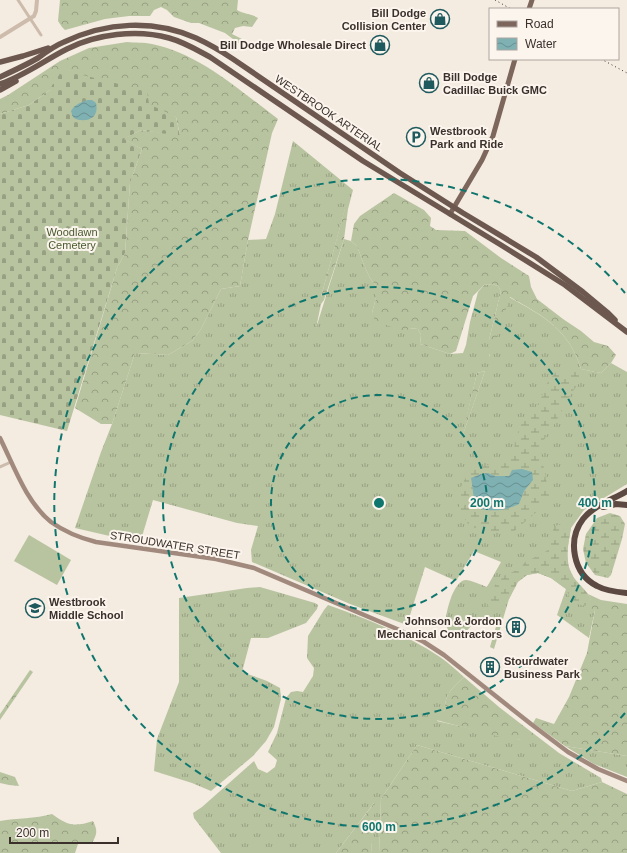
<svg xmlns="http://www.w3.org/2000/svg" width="627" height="853" viewBox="0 0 627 853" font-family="Arial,sans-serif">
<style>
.grass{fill:url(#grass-tufts);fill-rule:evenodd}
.forest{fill:url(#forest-crowns)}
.wetland{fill:url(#wetland-marsh);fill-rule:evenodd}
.cemetery{fill:url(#cemetery-stones)}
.pitch{fill:#b8c4a0}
.water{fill:url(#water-waves)}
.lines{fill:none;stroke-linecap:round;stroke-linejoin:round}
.minor{stroke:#cdbbac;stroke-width:3}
.tertiary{stroke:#cdbbac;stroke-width:4}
.secondary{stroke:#a18a7d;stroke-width:4.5}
.primary{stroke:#7d675c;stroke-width:5}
.trunk{stroke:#6c584f;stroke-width:5.5}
.motorway{stroke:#5c4a42;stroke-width:6}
.rail{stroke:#3b302b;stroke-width:1;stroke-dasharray:1 3;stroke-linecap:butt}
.ring{fill:none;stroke:#0f766e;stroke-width:2;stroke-dasharray:7 5}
.labels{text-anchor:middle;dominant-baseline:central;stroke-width:4;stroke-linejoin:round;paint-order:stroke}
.poi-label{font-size:11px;font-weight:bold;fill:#3b302b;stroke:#fbf5ee;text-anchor:start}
.street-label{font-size:11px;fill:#3b302b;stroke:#fbf5ee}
.park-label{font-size:11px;fill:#4a5a2e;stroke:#fbf5ee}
.centre{fill:#0f766e;stroke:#fbf5ee;stroke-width:2}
.ring-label{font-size:12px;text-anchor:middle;font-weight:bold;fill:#0f766e;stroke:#fbf5ee;stroke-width:4;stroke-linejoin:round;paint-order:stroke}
</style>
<defs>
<pattern id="grass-tufts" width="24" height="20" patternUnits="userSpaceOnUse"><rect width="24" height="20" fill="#b8c4a0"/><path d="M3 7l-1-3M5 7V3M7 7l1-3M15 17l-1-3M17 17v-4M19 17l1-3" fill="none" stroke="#97a083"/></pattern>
<pattern id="forest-crowns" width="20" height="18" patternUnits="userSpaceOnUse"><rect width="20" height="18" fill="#b8c4a0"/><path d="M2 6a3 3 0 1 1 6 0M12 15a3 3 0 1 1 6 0" fill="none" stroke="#97a083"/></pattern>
<pattern id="wetland-marsh" width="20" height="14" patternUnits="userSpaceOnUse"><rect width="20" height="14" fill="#b8c4a0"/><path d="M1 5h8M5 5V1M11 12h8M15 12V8" fill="none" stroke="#97a083"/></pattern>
<pattern id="cemetery-stones" width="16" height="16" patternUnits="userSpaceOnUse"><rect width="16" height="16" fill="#b8c4a0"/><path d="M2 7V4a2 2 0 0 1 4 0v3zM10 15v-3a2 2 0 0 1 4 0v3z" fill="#97a083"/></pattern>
<pattern id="water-waves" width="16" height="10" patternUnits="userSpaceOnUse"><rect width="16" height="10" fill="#7fb0b2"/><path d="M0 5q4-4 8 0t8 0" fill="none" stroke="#699091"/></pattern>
</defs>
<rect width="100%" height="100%" fill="#f4ebe1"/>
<!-- grass -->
<g class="grass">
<path d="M293,141l60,49 -5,19h-3l-24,88v7l-5,24 28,-89 7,2 6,5 7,19 6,13 6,8v12l-4,15 37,15 9,1 3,6 -1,9 30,10 13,-1 3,-8 4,-23 8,-30 6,-7 8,-1 6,2 3,5 -12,49v17l20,-60c34,19 60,32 72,72l20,4 10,-10 16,9v112l-43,26 -13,18 -4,23 1,15 6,12 14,16 7,16 -6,28 -32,-23 9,-26 -15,-11 -13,-5 -11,2 -10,7 -8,17 -15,50 -4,-2 7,-24c-4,-11 -20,-3 -26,3 -4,4 -7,9 -10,13 -3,1 -5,1 -8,-2 -5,-4 -7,-11 -7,-17 0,-9 8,-40 20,-40 4,0 16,5 21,7l14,-25 -27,-11 -18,30 -31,-14 -18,58 -57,-21 -98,-42 -1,-12 7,-24 -21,-3 -84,-23 -13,43 -65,-15 26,-76 11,-28 23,-71 33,2 24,-14 9,-12 20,-40 19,-3 8,-46 18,-1 9,-25zM485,371l-23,66 15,-64z"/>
<path d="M260,587l55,16 3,2 -1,4 -11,14 -38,15h-17l-9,34 25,9 13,7 1,11 -7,28 -8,14 -13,15 -42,35 -19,-8 -38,-12 3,-32 22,-57v-84l68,-10z"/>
<path d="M328,605c39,14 78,29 112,52 9,6 16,13 24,20 -11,10 -20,18 -19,33l-8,11 84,19h21l17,13 42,25 1,4 -30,9 -155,-46 -36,54 -2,54h-8l3,-50 -38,50h-115l-27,-35 -1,-5 9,-6 52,-46 4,8 9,4 8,-6 2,-7 -9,-8 9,-19 9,-35 5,-6 6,-1 6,1 10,-16 1,-8 -7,-10 1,-22 16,-26z"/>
<path d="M565,746l62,10v21l-33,-13z"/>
</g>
<!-- forest -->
<g class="forest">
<path d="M60,0h178l-1,10c7,4 15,4 21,8l-6,9 -9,-1 -8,2 -3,6 12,6 4,7 -7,-2 -16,-12 -26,-10h-8l-17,-6 -7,-7 -6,-3 -7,3 -4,6h-21l-24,3 -40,11 -3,-3 -4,-6z"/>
<path d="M127,42c8,1 17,0 25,2 48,10 87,46 126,75l-6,14 -24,107 -8,46 -19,3 -20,40 -9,12 -24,14 -33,-2 -23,71h-11l-26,-16 42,-140 8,-15 5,-70 12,-34 -19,-10 18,-9 39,5 -4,-18 -126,-27 -21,15 -29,9v-15l8,-4 52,-34 29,-13z"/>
<path d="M394,193l30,17 7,8 -1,8 6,4 29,1 36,27 28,18 2,11 6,12 26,20 18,12 13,11 14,4 8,9 -5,8 -10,10 -20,-4c-12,-40 -38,-53 -71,-72l-20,60 -2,-7 1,-10 12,-49 -3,-5 -6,-2 -8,1 -11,11 -17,55 -6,3 -30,-10 1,-9 -3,-6 -9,-1 -3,4 -31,-11 -3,-8 4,-15v-12l-6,-8 -6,-13 -7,-19 -6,-5 3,-17 6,-8z"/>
<path d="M345,208l3,1 -4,30 -20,61 -3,4v-7z"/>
<path d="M485,371l-25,72 17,-70z"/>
<path d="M588,594l13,6 26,4v152l-62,-10 -32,-23 3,-5 18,6 15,-27 18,-44 8,-43 -9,-4 5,-5z"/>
<path d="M30,670l3,2 -33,48v-6z"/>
<path d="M464,677l35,30 43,33h-21l-17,-2 -68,-18 9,-10c-1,-15 8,-23 19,-33z"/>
<path d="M417,745l155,46 30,-9 25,12v59h-248l2,-54z"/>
<path d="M0,772l15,5 4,9 -10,-1 -9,-2z"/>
<path d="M375,802l-4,51h-35z"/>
<path d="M52,814c16,12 23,13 41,7 5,10 4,13 -1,22l-4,-1 -10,2 -3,9h-75v-32c17,-3 35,-2 52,-7z"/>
</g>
<!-- wetland -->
<g class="wetland">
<path d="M581,369l-2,14 -9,12 -11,21 -19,30 9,50 -10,14 -26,22 -23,-1 -20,-4 -11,-17 1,-21 8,-16 12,-7 26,-3 8,-10 1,-12 6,-18 12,-9 8,-16 7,-17 9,-10zM488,473l7,3h14l24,3 -9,12 -5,13 -45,-3v-11l-3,-12z"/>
<path d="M610,513l10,3 5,8 -3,15 -11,36 -3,3 -13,-3 -9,-12 -3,-14 3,-15 11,-16z"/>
<path d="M563,524l8,4c-3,17 -7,35 3,50 6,10 13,11 17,23l-5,5 -14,-3 -6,-14 -15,-11 -13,-5 -11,2 -9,7 -9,17 -22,8 8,-22 10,-10 15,-6 5,-7 17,-8 7,-5 5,-23z"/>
</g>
<!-- cemetery -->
<path class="cemetery" d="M62,70l85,21 2,13 27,13 4,19 -39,-6 -17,9 18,10 -12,34 -5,70 -8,15 -50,163 -67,-16v-301l29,-9 21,-15z"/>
<!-- pitch -->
<path class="pitch" d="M29,535l42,25 -14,25 -43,-24z"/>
<!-- water -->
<g class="water">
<path d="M88,100h4l4,3c1,5 1,9 -2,13 -4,5 -16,6 -21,1 -1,-1 -1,-4 -2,-6 3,-6 10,-9 17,-11z"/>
<path d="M522,469l10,3 1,8 -9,11 -5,13c-14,7 -27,8 -42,4 -4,-9 -4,-20 -6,-30l10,-4 7,-1 7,3h14l3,-6z"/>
</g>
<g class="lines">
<!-- minor -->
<g class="minor">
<path d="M18,0l23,35"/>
<path d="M0,467l11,-5"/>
</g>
<!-- tertiary -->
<path class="tertiary" d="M0,37l34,-21 2,-5 1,-11"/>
<!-- secondary -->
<path class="secondary" d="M0,438c14,28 26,64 51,84 14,10 29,16 45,20l120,17 38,9 143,61 27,13 20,13 87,69 37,28 30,17 29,12"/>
<!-- primary -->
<g class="primary">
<path d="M529,9l3,-9"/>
<path d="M450,214l32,-54 11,-24 22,-77"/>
</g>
<!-- trunk -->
<g class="trunk">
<path d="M0,62l23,-6 25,-8"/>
<path d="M0,77c13,-6 26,-12 38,-19 8,-6 16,-12 26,-16 42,-20 89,-23 132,-4 13,6 25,13 37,21l167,114 63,40 73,44 47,35 24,20 8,8"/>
<path d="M0,84c24,-8 45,-24 67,-35 29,-15 70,-20 102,-11 15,4 28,12 41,19l153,104 138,84 64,40 62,47"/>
<path d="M0,90l16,-9"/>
</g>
<!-- motorway -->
<g class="motorway">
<path d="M627,491c-15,9 -33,14 -44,28 -16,21 -10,55 14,67 9,5 20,6 30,7"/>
<path d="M603,507l13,-3 11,1"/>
</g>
<!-- rail -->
<g class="rail">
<path d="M495,0l16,9"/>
<path d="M601,59l26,14"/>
</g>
</g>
<!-- distance rings -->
<g class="ring">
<circle cx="379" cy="503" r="108"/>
<circle cx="379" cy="503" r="216"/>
<path d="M625 713A324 324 0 1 1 625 293"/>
</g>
<!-- icons -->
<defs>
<symbol id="shop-ring" viewBox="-11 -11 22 22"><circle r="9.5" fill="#fbf5ee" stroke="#1f5a5e" stroke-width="1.5"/><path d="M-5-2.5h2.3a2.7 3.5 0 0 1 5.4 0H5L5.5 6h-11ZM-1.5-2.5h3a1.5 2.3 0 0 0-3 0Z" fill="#1f5a5e"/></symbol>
<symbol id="parking-ring" viewBox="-11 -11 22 22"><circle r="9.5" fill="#fbf5ee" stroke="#1f5a5e" stroke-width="1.5"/><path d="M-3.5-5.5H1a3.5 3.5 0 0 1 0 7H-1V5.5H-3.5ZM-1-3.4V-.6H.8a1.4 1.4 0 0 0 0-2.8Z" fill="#1f5a5e"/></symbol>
<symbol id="school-ring" viewBox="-11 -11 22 22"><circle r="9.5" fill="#fbf5ee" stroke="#1f5a5e" stroke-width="1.5"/><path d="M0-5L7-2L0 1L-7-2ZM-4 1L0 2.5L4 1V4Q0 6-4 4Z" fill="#1f5a5e"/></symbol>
<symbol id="building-ring" viewBox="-11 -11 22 22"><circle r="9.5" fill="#fbf5ee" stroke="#1f5a5e" stroke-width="1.5"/><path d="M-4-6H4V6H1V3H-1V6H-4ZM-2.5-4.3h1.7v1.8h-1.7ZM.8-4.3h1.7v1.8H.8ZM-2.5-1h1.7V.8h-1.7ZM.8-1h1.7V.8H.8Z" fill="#1f5a5e"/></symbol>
</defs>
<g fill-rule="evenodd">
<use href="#shop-ring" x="429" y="8" width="22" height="22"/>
<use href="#shop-ring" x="369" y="34" width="22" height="22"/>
<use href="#shop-ring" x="418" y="72" width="22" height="22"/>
<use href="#parking-ring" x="405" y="126" width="22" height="22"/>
<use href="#school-ring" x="24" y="597" width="22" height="22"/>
<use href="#building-ring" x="505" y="616" width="22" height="22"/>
<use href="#building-ring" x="479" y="656" width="22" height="22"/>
</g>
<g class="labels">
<!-- poi labels -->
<g class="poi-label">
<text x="426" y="13" text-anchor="end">Bill Dodge<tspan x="426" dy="13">Collision Center</tspan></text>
<text x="366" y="45" text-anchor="end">Bill Dodge Wholesale Direct</text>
<text x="443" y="77">Bill Dodge<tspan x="443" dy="13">Cadillac Buick GMC</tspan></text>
<text x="430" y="131">Westbrook<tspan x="430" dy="13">Park and Ride</tspan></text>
<text x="49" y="602">Westbrook<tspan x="49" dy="13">Middle School</tspan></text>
<text x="502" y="621" text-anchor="end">Johnson &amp; Jordon<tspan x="502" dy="13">Mechanical Contractors</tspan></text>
<text x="504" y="661">Stourdwater<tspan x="504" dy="13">Business Park</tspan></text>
</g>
<!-- street labels -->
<g class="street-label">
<text transform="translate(329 113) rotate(34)">WESTBROOK ARTERIAL</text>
<text transform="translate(175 545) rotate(9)">STROUDWATER STREET</text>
</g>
<!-- park labels -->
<g class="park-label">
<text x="72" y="232">Woodlawn<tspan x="72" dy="13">Cemetery</tspan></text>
</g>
</g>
<circle cx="379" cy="503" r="6" class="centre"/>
<g class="ring-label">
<text x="487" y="507">200 m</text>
<text x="595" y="507">400 m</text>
<text x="379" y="831">600 m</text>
</g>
<!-- legend -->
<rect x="489" y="8" width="130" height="52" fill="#fbf5ee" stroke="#aea6a0"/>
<rect x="497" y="21" width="20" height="6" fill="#7d675c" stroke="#aea6a0"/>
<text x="525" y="28" font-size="12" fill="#3b302b">Road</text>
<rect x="497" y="38" width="20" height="12" fill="url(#water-waves)" stroke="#aea6a0"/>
<text x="525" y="48" font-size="12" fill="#3b302b">Water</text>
<!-- scale -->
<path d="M10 837v6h108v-6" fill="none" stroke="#3b302b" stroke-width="2"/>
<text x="16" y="837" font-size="12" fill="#3b302b" stroke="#fbf5ee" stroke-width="3" paint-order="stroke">200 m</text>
</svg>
